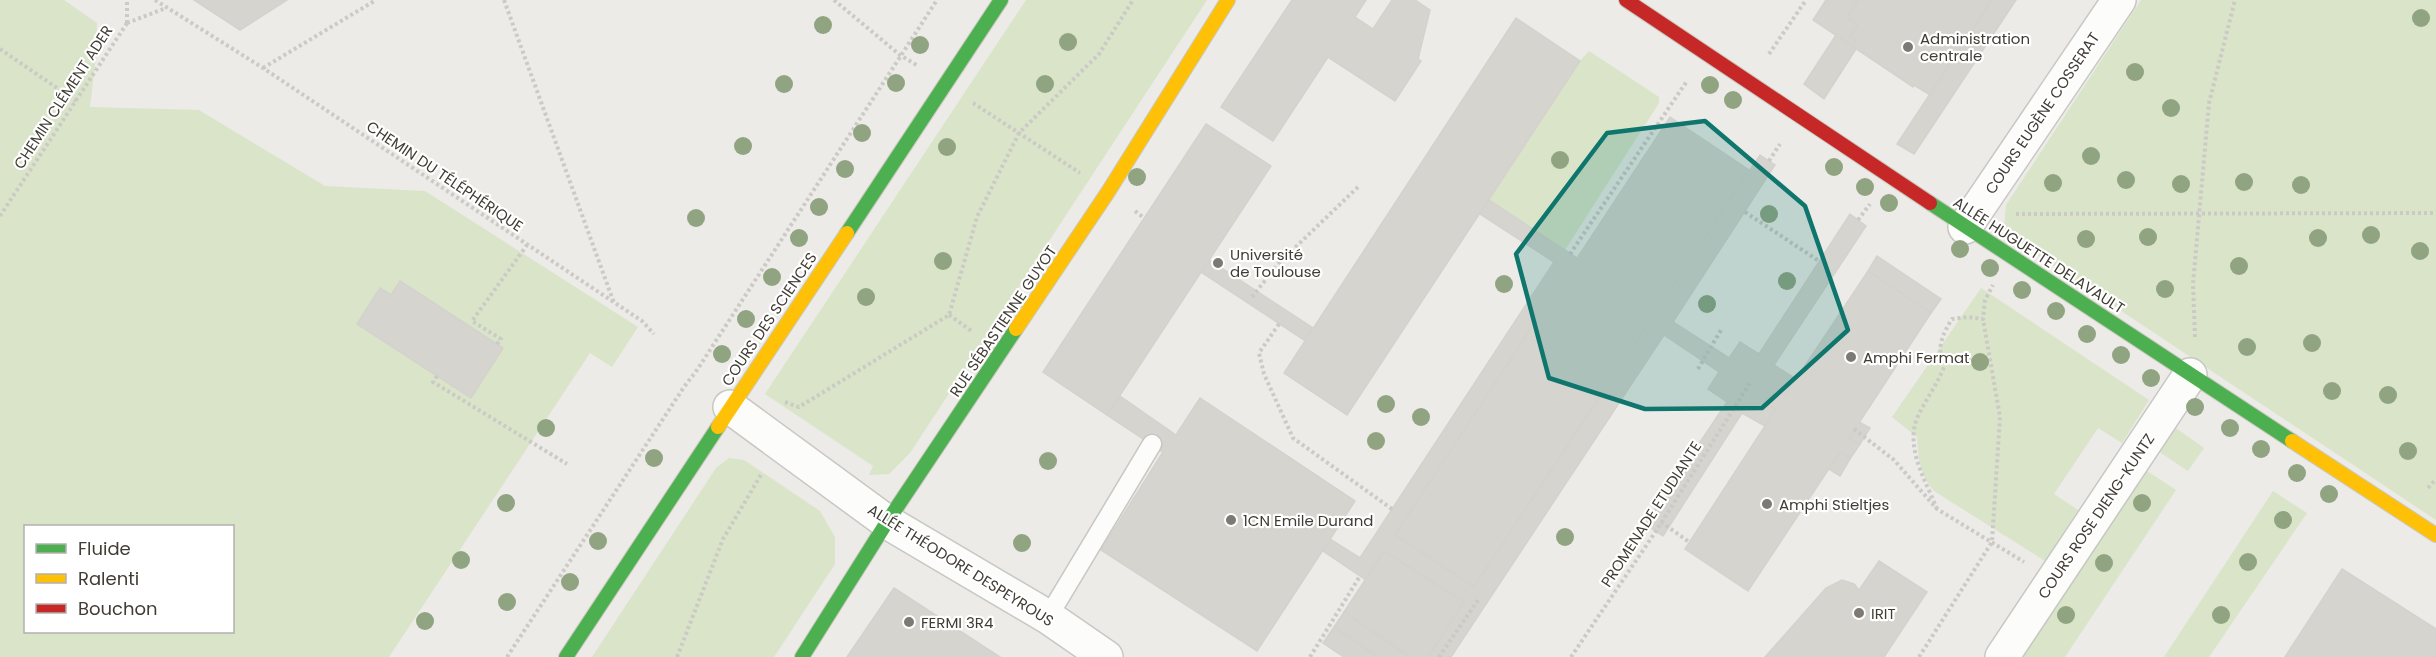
<svg xmlns="http://www.w3.org/2000/svg" width="2436" height="657" viewBox="0 0 2436 657" font-family="Poppins,sans-serif">
<style>
.green{fill:#d9e4c9;fill-rule:evenodd}
.building{fill:#d5d4cf;stroke:#d4d2cd;stroke-width:1.5}
.lines{fill:none;stroke-linecap:round;stroke-linejoin:round}
.lane-casing{stroke:#c8c7c3;stroke-width:21}
.street-casing{stroke:#c8c7c3;stroke-width:36}
.fast-casing{stroke:#cac8be;stroke-width:16}
.slow-casing{stroke:#cac8be;stroke-width:16}
.jam-casing{stroke:#cac8be;stroke-width:16}
.path{stroke:#cbcac6;stroke-width:4;stroke-dasharray:3 3;stroke-linecap:butt}
.lane{stroke:#fcfcfb;stroke-width:18}
.street{stroke:#fcfcfb;stroke-width:33}
.fast{stroke:#4caf50;stroke-width:14}
.slow{stroke:#ffc107;stroke-width:14}
.jam{stroke:#c62828;stroke-width:14}
.tree{fill:#90a482}
.marked{fill:#0f766e;fill-opacity:0.2;stroke:#0f766e;stroke-width:4.5;stroke-linejoin:round}
.poi-dot{fill:#7d7973;stroke:#fff;stroke-width:2}
.labels{text-anchor:middle;dominant-baseline:central;stroke-width:4.5;stroke-linejoin:round;paint-order:stroke}
.poi-label{font-size:15px;fill:#413c34;stroke:#fff;text-anchor:start}
.street-label{font-size:15px;fill:#413c34;stroke:#fff}
</style>
<rect width="100%" height="100%" fill="#ecebe7"/>
<!-- green -->
<g class="green">
<path d="M0,0h64l33,23 -1,33 -6,51 109,3 126,76 100,5 213,136 -26,40 -22,-14 -201,304h-389zM26,526h206v106h-206z"/>
<path d="M1026,0h181l-297,453 -21,21 -20,1 4,-9 -108,-72z"/>
<path d="M2141,0h295v520l-426,-283 -6,-10 2,-22z"/>
<path d="M1589,51l70,46v6l-94,147 -76,-50 91,-139z"/>
<path d="M1981,288l168,112 -27,43 -24,-15 -44,66 24,16 -33,51 -111,-70c-14,-17 -16,-32 -17,-54l-25,-20z"/>
<path d="M2170,424l34,24 -16,23 -33,-22z"/>
<path d="M729,458l15,2 76,51 15,26v27l-61,93h-182l124,-189z"/>
<path d="M2141,467l35,23 -111,167h-49z"/>
<path d="M2273,491l34,22 -98,144h-45z"/>
</g>
<!-- building -->
<g class="building">
<path d="M194,0h93l-47,30z"/>
<path d="M1292,0h74l-11,17 18,12 19,-29h23l15,10 -12,49 3,2 -26,40 -67,-44 -55,84 -52,-34z"/>
<path d="M1826,0h32l-11,17 11,8 -7,11 5,4 -4,6 -39,-26z"/>
<path d="M1858,0h134l-62,95 -16,-10 -1,2 -61,-41 4,-6 -5,-4 7,-11 -11,-8z"/>
<path d="M1992,0h24l-102,154 -17,-10z"/>
<path d="M1516,18l64,43 -233,354 -63,-42z"/>
<path d="M1836,35l20,14 -32,50 -20,-15z"/>
<path d="M1670,117l79,53 -275,417 -79,-52z"/>
<path d="M1206,124l65,42 -164,249 -64,-43z"/>
<path d="M1760,155l15,10 -102,157 56,36 11,-16 19,12 91,-140 16,12 -92,139 22,14 -11,17 -11,-8 -10,14 12,7 -11,17 -23,-13 -79,123 -18,-12 82,-122 -19,-13 11,-17 -55,-37 -213,322h-23l36,-55 -80,-51 -18,29 -43,-29 7,-12 30,19 194,-296 -74,-48 9,-14 88,58 -182,277 79,52z"/>
<path d="M1877,256l64,43 -10,14 -63,-42z"/>
<path d="M1209,260l104,68 -9,12 -103,-68z"/>
<path d="M1868,271l63,42 -82,125 11,6 -10,15 -10,-7 -92,139 -63,-42 91,-140 -12,-7 10,-14 11,8z"/>
<path d="M400,281l103,67 -32,50 -114,-74 23,-36 11,7z"/>
<path d="M1120,396l56,39 24,-37 155,103 -98,150 -156,-101 62,-98 -56,-37z"/>
<path d="M1859,422l11,6 -10,16 -11,-6z"/>
<path d="M1840,452l10,7 -10,17 -11,-7z"/>
<path d="M1384,551l80,51 -36,55h-18l-66,-45z"/>
<path d="M1879,561l48,31 -43,65h-119l61,-69 16,-8 12,4 5,6z"/>
<path d="M2342,569l94,60v28h-151z"/>
<path d="M894,588l106,69h-153z"/>
<path d="M1344,612l66,45h-32l-44,-30z"/>
<path d="M1334,627l44,30h-34l-21,-14z"/>
</g>
<g class="lines">
<defs>
<path id="lane" d="M1048,617l104,-173"/>
<g id="street">
<path d="M1965,227l154,-227"/>
<path d="M730,407l157,115 161,95 58,40"/>
<path d="M2002,657l188,-282"/>
</g>
<g id="fast">
<path d="M1930,203l362,238"/>
<path d="M847,233l154,-233"/>
<path d="M566,657l152,-230"/>
<path d="M802,657l85,-135 129,-193"/>
</g>
<g id="slow">
<path d="M1016,329l92,-137 120,-192"/>
<path d="M718,427l129,-194"/>
<path d="M2292,441l144,94"/>
</g>
<path id="jam" d="M1626,0l304,203"/>
</defs>
<!-- lane casing -->
<use href="#lane" class="lane-casing"/>
<!-- street casing -->
<use href="#street" class="street-casing"/>
<!-- fast casing -->
<use href="#fast" class="fast-casing"/>
<!-- slow casing -->
<use href="#slow" class="slow-casing"/>
<!-- jam casing -->
<use href="#jam" class="jam-casing"/>
<!-- path -->
<g class="path">
<path d="M155,0l108,68 379,253 12,13"/>
<path d="M504,0l110,303"/>
<path d="M834,0l66,55 18,11"/>
<path d="M127,23l39,-15"/>
<path d="M127,23v-23"/>
<path d="M0,49l76,52"/>
<path d="M1769,54l37,-54"/>
<path d="M263,68l113,-68"/>
<path d="M973,103l107,70"/>
<path d="M1769,161l11,-17"/>
<path d="M1135,211l9,7"/>
<path d="M1745,212l74,49"/>
<path d="M2016,214l420,-1"/>
<path d="M0,216l127,-193"/>
<path d="M1858,220l12,-16"/>
<path d="M1570,254l117,-173"/>
<path d="M1252,297l27,-34 79,-76"/>
<path d="M949,315l24,17"/>
<path d="M1279,324l-20,29 5,21 29,64 99,71"/>
<path d="M2195,337l-2,-53 16,-181 26,-103"/>
<path d="M497,344l4,-5 -29,-18 55,-76"/>
<path d="M1698,369l23,-39"/>
<path d="M437,376l-4,6 134,82"/>
<path d="M785,402l14,5 150,-92 28,-98 42,-84 80,-79 34,-54"/>
<path d="M1854,429l40,31 43,49 87,53"/>
<path d="M2428,488l8,-9"/>
<path d="M1937,509c-11,-28 -33,-62 -19,-93 8,-17 19,-31 26,-49 -8,-18 -2,-32 8,-48l16,-2 15,2 2,-19 8,-15"/>
<path d="M1661,522l28,20"/>
<path d="M507,657l177,-270 13,-17 240,-370"/>
<path d="M677,657l46,-118 39,-66"/>
<path d="M1310,657l50,-81"/>
<path d="M1439,657l39,-57"/>
<path d="M1571,657l85,-126 94,-148"/>
<path d="M1919,657l73,-115 8,-125 -17,-98"/>
</g>
<!-- lane -->
<use href="#lane" class="lane"/>
<!-- street -->
<use href="#street" class="street"/>
<!-- fast -->
<use href="#fast" class="fast"/>
<!-- slow -->
<use href="#slow" class="slow"/>
<!-- jam -->
<use href="#jam" class="jam"/>
</g>
<!-- trees -->
<g class="tree">
<circle cx="2421" cy="18" r="9"/>
<circle cx="823" cy="25" r="9"/>
<circle cx="1068" cy="42" r="9"/>
<circle cx="920" cy="45" r="9"/>
<circle cx="2135" cy="72" r="9"/>
<circle cx="896" cy="83" r="9"/>
<circle cx="784" cy="84" r="9"/>
<circle cx="1045" cy="84" r="9"/>
<circle cx="1710" cy="85" r="9"/>
<circle cx="1733" cy="100" r="9"/>
<circle cx="2171" cy="108" r="9"/>
<circle cx="862" cy="133" r="9"/>
<circle cx="743" cy="146" r="9"/>
<circle cx="947" cy="147" r="9"/>
<circle cx="2091" cy="156" r="9"/>
<circle cx="1560" cy="160" r="9"/>
<circle cx="1834" cy="167" r="9"/>
<circle cx="845" cy="169" r="9"/>
<circle cx="1137" cy="177" r="9"/>
<circle cx="2126" cy="180" r="9"/>
<circle cx="2244" cy="182" r="9"/>
<circle cx="2053" cy="183" r="9"/>
<circle cx="2181" cy="184" r="9"/>
<circle cx="2301" cy="185" r="9"/>
<circle cx="1865" cy="187" r="9"/>
<circle cx="1889" cy="203" r="9"/>
<circle cx="819" cy="207" r="9"/>
<circle cx="1769" cy="214" r="9"/>
<circle cx="696" cy="218" r="9"/>
<circle cx="2371" cy="235" r="9"/>
<circle cx="2148" cy="237" r="9"/>
<circle cx="799" cy="238" r="9"/>
<circle cx="2318" cy="238" r="9"/>
<circle cx="2086" cy="239" r="9"/>
<circle cx="1960" cy="249" r="9"/>
<circle cx="2420" cy="251" r="9"/>
<circle cx="943" cy="261" r="9"/>
<circle cx="2239" cy="266" r="9"/>
<circle cx="1990" cy="268" r="9"/>
<circle cx="772" cy="277" r="9"/>
<circle cx="1787" cy="281" r="9"/>
<circle cx="1504" cy="284" r="9"/>
<circle cx="2165" cy="289" r="9"/>
<circle cx="2022" cy="290" r="9"/>
<circle cx="866" cy="297" r="9"/>
<circle cx="1707" cy="304" r="9"/>
<circle cx="2056" cy="311" r="9"/>
<circle cx="746" cy="319" r="9"/>
<circle cx="2087" cy="334" r="9"/>
<circle cx="2312" cy="343" r="9"/>
<circle cx="2247" cy="347" r="9"/>
<circle cx="722" cy="354" r="9"/>
<circle cx="2121" cy="355" r="9"/>
<circle cx="1980" cy="362" r="9"/>
<circle cx="2151" cy="378" r="9"/>
<circle cx="2332" cy="391" r="9"/>
<circle cx="2388" cy="395" r="9"/>
<circle cx="1386" cy="404" r="9"/>
<circle cx="2195" cy="407" r="9"/>
<circle cx="1421" cy="417" r="9"/>
<circle cx="546" cy="428" r="9"/>
<circle cx="2230" cy="428" r="9"/>
<circle cx="1376" cy="441" r="9"/>
<circle cx="2261" cy="449" r="9"/>
<circle cx="2408" cy="451" r="9"/>
<circle cx="654" cy="458" r="9"/>
<circle cx="1048" cy="461" r="9"/>
<circle cx="2297" cy="473" r="9"/>
<circle cx="2329" cy="494" r="9"/>
<circle cx="506" cy="503" r="9"/>
<circle cx="2142" cy="503" r="9"/>
<circle cx="2283" cy="520" r="9"/>
<circle cx="1565" cy="537" r="9"/>
<circle cx="598" cy="541" r="9"/>
<circle cx="1022" cy="543" r="9"/>
<circle cx="461" cy="560" r="9"/>
<circle cx="2248" cy="562" r="9"/>
<circle cx="2104" cy="563" r="9"/>
<circle cx="570" cy="582" r="9"/>
<circle cx="507" cy="602" r="9"/>
<circle cx="2066" cy="615" r="9"/>
<circle cx="2221" cy="615" r="9"/>
<circle cx="425" cy="621" r="9"/>
</g>
<!-- marked area -->
<path class="marked" d="M1705,121l100,85 43,124 -86,78 -117,1 -96,-31 -33,-124 91,-121z"/>
<!-- markers -->
<g class="poi-dot">
<circle cx="1908" cy="47" r="6"/>
<circle cx="1218" cy="263" r="6"/>
<circle cx="1851" cy="357" r="6"/>
<circle cx="1767" cy="504" r="6"/>
<circle cx="1231" cy="520" r="6"/>
<circle cx="1859" cy="613" r="6"/>
<circle cx="909" cy="622" r="6"/>
</g>
<g class="labels">
<!-- poi labels -->
<g class="poi-label">
<text x="1920" y="38">Administration<tspan x="1920" dy="17">centrale</tspan></text>
<text x="1230" y="254">Université<tspan x="1230" dy="17">de Toulouse</tspan></text>
<text x="1863" y="357">Amphi Fermat</text>
<text x="1779" y="504">Amphi Stieltjes</text>
<text x="1243" y="520">1CN Emile Durand</text>
<text x="1871" y="613">IRIT</text>
<text x="921" y="622">FERMI 3R4</text>
</g>
<!-- street labels -->
<g class="street-label">
<text transform="translate(63 97) rotate(-57)">CHEMIN CLÉMENT ADER</text>
<text transform="translate(2042 113) rotate(-56)">COURS EUGÈNE COSSERAT</text>
<text transform="translate(445 176) rotate(34)">CHEMIN DU TÉLÉPHÉRIQUE</text>
<text transform="translate(2039 255) rotate(33)">ALLÉE HUGUETTE DELAVAULT</text>
<text transform="translate(769 319) rotate(-56)">COURS DES SCIENCES</text>
<text transform="translate(1003 321) rotate(-56)">RUE SÉBASTIENNE GUYOT</text>
<text transform="translate(1651 514) rotate(-57)">PROMENADE ETUDIANTE</text>
<text transform="translate(2096 516) rotate(-56)">COURS ROSE DIENG-KUNTZ</text>
<text transform="translate(961 565) rotate(32)">ALLÉE THÉODORE DESPEYROUS</text>
</g>
</g>
<!-- legend -->
<rect x="24" y="525" width="210" height="108" fill="#ffffff" stroke="#b3b1ae" stroke-width="1.5"/>
<rect x="36" y="544" width="30" height="9" fill="#4caf50" stroke="#b3b1ae" stroke-width="1.5"/>
<text x="78" y="555" font-size="18" fill="#413c34">Fluide</text>
<rect x="36" y="574" width="30" height="9" fill="#ffc107" stroke="#b3b1ae" stroke-width="1.5"/>
<text x="78" y="585" font-size="18" fill="#413c34">Ralenti</text>
<rect x="36" y="604" width="30" height="9" fill="#c62828" stroke="#b3b1ae" stroke-width="1.5"/>
<text x="78" y="615" font-size="18" fill="#413c34">Bouchon</text>
</svg>
